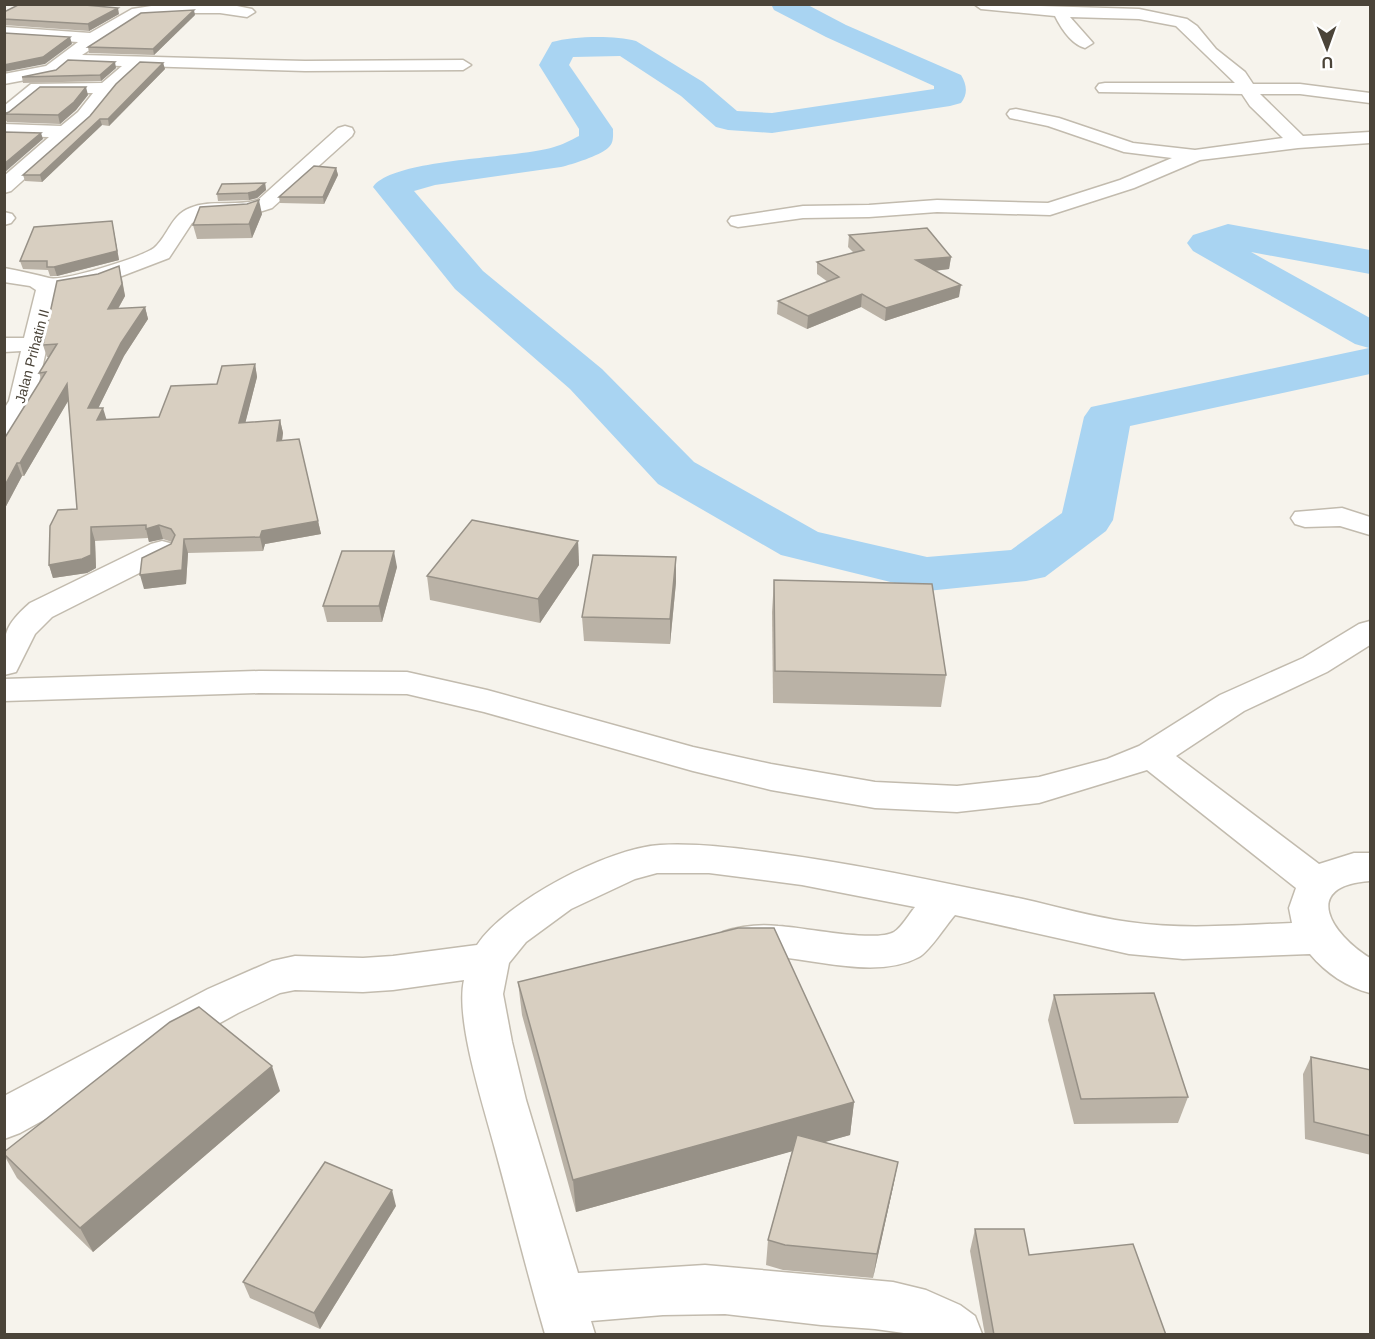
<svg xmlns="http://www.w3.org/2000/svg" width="1375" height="1339" viewBox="0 0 1375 1339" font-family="Helvetica,sans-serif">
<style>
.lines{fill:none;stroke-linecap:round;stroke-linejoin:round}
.river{fill:#a9d4f2;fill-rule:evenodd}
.minor-casing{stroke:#c2bbae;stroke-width:3}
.minor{fill:#fff;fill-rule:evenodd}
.wall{fill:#bab2a6}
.shaded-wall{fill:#979187}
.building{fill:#d8cfc1;stroke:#979187;stroke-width:1.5}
.labels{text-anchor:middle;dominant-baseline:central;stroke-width:6;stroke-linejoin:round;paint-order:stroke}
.far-street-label{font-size:14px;fill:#4b4439;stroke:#fff}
</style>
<rect width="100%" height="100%" fill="#f6f3ec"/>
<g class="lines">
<!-- river -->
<path class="river" d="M771,4h35l40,21 115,50c6,10 7,19 0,28l-11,3 -178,27 -44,-3 -12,-3 -35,-31 -61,-40 -47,1 -4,8 44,64c0,7 1,14 -5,19 -9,8 -35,16 -47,19l-126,18 -21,6 69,80 119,98 92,93 124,70 109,25 84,-7 51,-37 22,-96 7,-10 278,-59 -14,-4 -162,-93 -6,-8 6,-8 35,-11 142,26v24l-119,-22 119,66v56l-240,52 -17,94 -7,11 -61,46 -19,4 -99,10 -146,-36 -123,-71 -88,-95 -115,-100 -82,-102c20,-29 144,-28 181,-40 8,-2 17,-7 25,-11v-7l-40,-64 13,-23c22,-6 62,-7 84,-1l67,41 34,29 35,2 162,-24v-3l-108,-49 -52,-27z"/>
<defs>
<g id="minor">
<path d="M164,4h63l25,5 3,3 -8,5 -27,-4h-46l-33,3 -59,39 223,6 158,-1 8,5 -8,5 -158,1 -164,-5 -25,22 -26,32 -79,71 -7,2v-17l45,-39 -45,-1v-12l57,2 17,-14 15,-19h-52l-31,26 -6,1v-14l27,-22 71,-1 20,-17 -53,-2 -12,10 -53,10v-10l42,-8 32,-24 -74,-5v-10l86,6 42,-24z"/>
<path d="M974,4l165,5 48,10 10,7 19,23 29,23 8,12h47l70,9v10l-70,-9h-40l43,42 67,-4v11l-72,5 -98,12 -66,28 -84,27 -113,-3 -68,5 -66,1 -65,9 -7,-2 -3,-4 3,-4 72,-11 66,-1 68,-5 111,3 72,-23 52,-22 -48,-6 -76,-26 -38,-8 -3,-4 3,-4 6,-1 43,9 74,25 62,7 88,-12 -33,-32 -8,-12 -143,-2 -3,-4 3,-4 6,-1h130l-59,-57 -37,-7 -69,-2 23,26 -8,5c-14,-4 -24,-20 -30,-32l-74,-7z"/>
<path d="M345,126l7,2 2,4 -2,4 -80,72 -22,7 -48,3 -10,5 -23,35 -68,26 -42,7 -24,110 -22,37 -9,2v-31l5,-8 12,-50 -17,1v-14h20l12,-48 -6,-4 -26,-4v-14c16,3 30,6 45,10 14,4 93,-21 105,-30 14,-12 17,-33 36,-40 21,-9 46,-1 68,-8l80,-72z"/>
<path d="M4,212l8,2 3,4 -4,5 -7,2z"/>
<path d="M1342,508l28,9v18l-30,-9 -35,1 -10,-3 -4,-6 4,-6z"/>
<path d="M162,541l11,3 4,6 -4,6 -121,61 -17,17 -19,38 -12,3c0,-37 -4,-46 26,-72l121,-59z"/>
<path d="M1370,621v24l-43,27 -83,39 -68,45 143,108 35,-11h16v28c-70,5 -39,53 0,77v35c-23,-6 -44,-20 -60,-39l-127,5 -54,-5 -174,-39c-9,10 -25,36 -36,42 -41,22 -99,3 -142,0 -19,-1 -36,3 -54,-3l-6,-11 6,-11c18,-6 36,-8 55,-6 24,1 97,17 116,6 8,-5 15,-18 21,-25l-113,-22 -93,-12h-52l-22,6 -64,30 -45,33 -17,21 -6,31 9,48 14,58 52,173 127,-8 188,17 33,8 34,15 15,11 7,18h-71l-36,-5 -54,-4 -96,-11 -62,1 -72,6 4,13h-50c-18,-61 -33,-123 -50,-185 -11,-42 -40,-129 -31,-169l-71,10 -30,2 -68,-2 -15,3 -42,20 -218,120 -16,6v-43l204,-107 64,-28 23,-5 68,2 30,-2 84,-11c28,-43 131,-97 183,-100 38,-2 75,3 113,8 84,11 167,29 250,46 35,8 70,18 106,23 54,8 109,3 163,1l-3,-15 7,-20 -149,-118 -108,33 -82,9 -82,-4 -104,-18 -78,-19 -209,-59 -77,-18 -148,-1 -255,8v-22l255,-8 148,1 80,18 206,57 78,17 104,18 82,4 82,-9 68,-18 32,-13 81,-51 83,-37 56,-34z"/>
</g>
</defs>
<!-- minor casing -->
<use href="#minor" class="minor-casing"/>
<!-- minor -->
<use href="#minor" class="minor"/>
</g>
<!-- wall -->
<g class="wall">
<path d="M4,12l115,2 -30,17 -85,-6z"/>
<path d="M195,15l-41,40 -65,-2 -1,-6z"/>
<path d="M163,63l2,6 -56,57 -7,-1 -60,57 -17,-1 -2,-6z"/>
<path d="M116,68l-15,13 -78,2 -1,-6z"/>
<path d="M88,95l-12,15 -16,14 -53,-2 -3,-7v-2z"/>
<path d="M336,168l2,7 -14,29 -44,-1 -1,-6z"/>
<path d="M265,183l1,7 -9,8 -8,2 -31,1 -1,-7z"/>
<path d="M262,214l-10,24 -55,1 -4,-14z"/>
<path d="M112,221l7,39 -62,16h-7l-2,-6 -25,-1 -3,-8z"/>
<path d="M849,235l102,22 -2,12 -14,2 24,26 -74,24 -24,-14 -54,22 -30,-15 1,-13 50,-19 -11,-8v-12l37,-9 -6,-6z"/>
<path d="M122,278l3,18 -7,13 27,-2 3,12 -24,37 -26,52 9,12 52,-3 58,-33 38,-20 2,13 -12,46 35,-3 3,13 -1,8 36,80 3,13 -56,10 -2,7 -75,2 -2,31 -42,5 28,-47 -9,-3 -14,3 -1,-4 -53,3 1,27 -9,5 -34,5 -4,-13 28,-56 -9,-108 -44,75h-2l-18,34v-71l38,-59 -3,-7 10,-16h-2l-4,-12z"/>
<path d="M578,541l1,24 -39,58 -110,-23 -3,-24z"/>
<path d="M397,567l-15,55h-55l-4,-16z"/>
<path d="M774,580l172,95 -5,32 -168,-4 -1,-91z"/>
<path d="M676,582l-6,62 -86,-3 -2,-24z"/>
<path d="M518,982l336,120 -4,33 -26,7 74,20 -5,25 -20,91 -90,-8 -17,-5 2,-25 24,-89 -216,61 -54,-197z"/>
<path d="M1054,995l134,102 -10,26 -104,1 -26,-104z"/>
<path d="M1311,1057l60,13v85l-66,-16 -2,-65z"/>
<path d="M280,1091l-187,161 -76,-74 -13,-23v-3z"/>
<path d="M396,1206l-76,123 -70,-31 -7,-16z"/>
<path d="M975,1229l54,26 137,80h-181l-15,-84z"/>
</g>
<!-- shaded-wall -->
<g class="shaded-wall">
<path d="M118,8l1,6 -30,17 -1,-7z"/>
<path d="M194,10l1,5 -41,40 -1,-6z"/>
<path d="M70,37l2,7 -27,20 -41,8v-7z"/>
<path d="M115,62l1,6 -15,13 -1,-6z"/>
<path d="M163,63l2,6 -56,57 -1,-7z"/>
<path d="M86,87l2,8 -12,15 -16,14 -2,-9z"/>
<path d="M100,119l2,6 -60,57 -2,-7z"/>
<path d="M41,133l2,6 -39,34v-9z"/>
<path d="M336,168l2,7 -14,29 -1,-7z"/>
<path d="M265,183l1,7 -9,8 -8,2 -1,-7z"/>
<path d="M259,200l3,14 -10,24 -3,-14z"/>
<path d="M112,221l7,39 -62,16 -3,-9z"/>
<path d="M951,257l-2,12 -35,4 2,-13z"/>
<path d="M119,266l6,30 -14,25 -3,-12z"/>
<path d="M961,285l-2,12 -74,24 1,-13z"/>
<path d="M862,294l-1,13 -54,22 1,-13z"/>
<path d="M145,307l3,12 -24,37 -32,65 -4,-13 33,-65z"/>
<path d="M255,364l2,13 -15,59 -3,-13z"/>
<path d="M67,384l4,12 -47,80 -4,-13z"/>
<path d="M103,408l4,13 -10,-1z"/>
<path d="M280,420l3,13 -3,21 -3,-13z"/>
<path d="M17,463l5,13 -18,34v-23z"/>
<path d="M318,521l3,13 -56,10 -2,7 -3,-14 2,-6z"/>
<path d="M159,525l4,14 -14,3 -3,-13z"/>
<path d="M91,527l4,14 1,27 -9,5 -34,5 -4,-13z"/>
<path d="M184,539l4,14 -2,31 -42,5 -4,-14z"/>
<path d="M578,541l1,24 -39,58 -2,-24z"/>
<path d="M394,551l3,16 -15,55 -3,-16z"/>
<path d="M676,557v25l-6,62v-25z"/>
<path d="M272,1066l8,25 -187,161 -13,-24z"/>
<path d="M854,1102l-4,33 -274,77 -3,-32z"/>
<path d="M898,1162l-5,25 -20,91 4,-24z"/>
<path d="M392,1190l4,16 -76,123 -6,-16z"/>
</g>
<!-- building -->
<g class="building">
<path d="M20,4h54l44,4 -30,16 -84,-5v-7z"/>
<path d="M194,10l-41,39 -65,-2 53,-34z"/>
<path d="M4,33l66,4 -27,20 -39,8z"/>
<path d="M68,60l47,2 -15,13 -78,2 34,-7z"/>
<path d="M140,62l23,1 -55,56h-8l-60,56h-17l67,-59 26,-32z"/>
<path d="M40,87h46l-12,15 -16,13 -54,-1 5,-2z"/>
<path d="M4,132l37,1 -37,31z"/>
<path d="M314,166l22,2 -13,29h-44z"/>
<path d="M265,183l-9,8 -8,2 -31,1 5,-10z"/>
<path d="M259,200l-10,24 -56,1 7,-18 47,-3z"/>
<path d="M112,221l5,30 -63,16h-7v-6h-27l14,-34z"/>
<path d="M927,228l24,29 -35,3 45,25 -75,23 -24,-14 -54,22 -30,-15 61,-24 -22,-15 47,-12 -15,-15z"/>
<path d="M119,266l3,18 -14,25 37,-2 -24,36 -33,65h15l-6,12 62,-3 12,-31 46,-2 5,-18 33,-2 -16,59 41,-3 -3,21 22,-2 19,82 -56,10 -2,6 -76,2 -2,31 -42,5 2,-17 29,-14 4,-9 -4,-6 -12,-4 -13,4v-4l-55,2v28l-9,4 -33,6 1,-39 8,-16 19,-1 -10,-125 -47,79h-3l-13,24v-48l42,-67 -7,1 18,-29 -14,1 14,-64 41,-7z"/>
<path d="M472,520l106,21 -40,58 -111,-23z"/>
<path d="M342,551h52l-15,55h-56z"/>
<path d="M593,555l83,2 -6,62 -88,-2z"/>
<path d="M774,580l158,4 14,91 -171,-4z"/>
<path d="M738,928h36l80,174 -281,78 -55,-198z"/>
<path d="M1154,993l34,104 -107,2 -27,-104z"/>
<path d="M199,1007l73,59 -192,162 -76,-74v-2l166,-130z"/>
<path d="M1311,1057l60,13v66l-57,-14z"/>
<path d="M797,1135l101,27 -21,92 -92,-9 -17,-5z"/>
<path d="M325,1162l67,28 -78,123 -71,-31z"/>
<path d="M975,1229h49l5,26 104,-11 33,91h-78l-1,-1 -93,1z"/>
</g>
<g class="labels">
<!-- far-street labels -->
<g class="far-street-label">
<text transform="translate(32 356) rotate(-75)">Jalan Prihatin II</text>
</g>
</g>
<!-- border -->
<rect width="1375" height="1339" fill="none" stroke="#4b4439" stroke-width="12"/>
<!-- north arrow -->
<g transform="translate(1327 48) rotate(179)" stroke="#ffffff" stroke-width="4.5" paint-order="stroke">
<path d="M0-4.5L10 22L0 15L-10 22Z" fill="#4b4439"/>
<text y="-9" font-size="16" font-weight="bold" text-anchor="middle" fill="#4b4439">U</text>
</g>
</svg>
